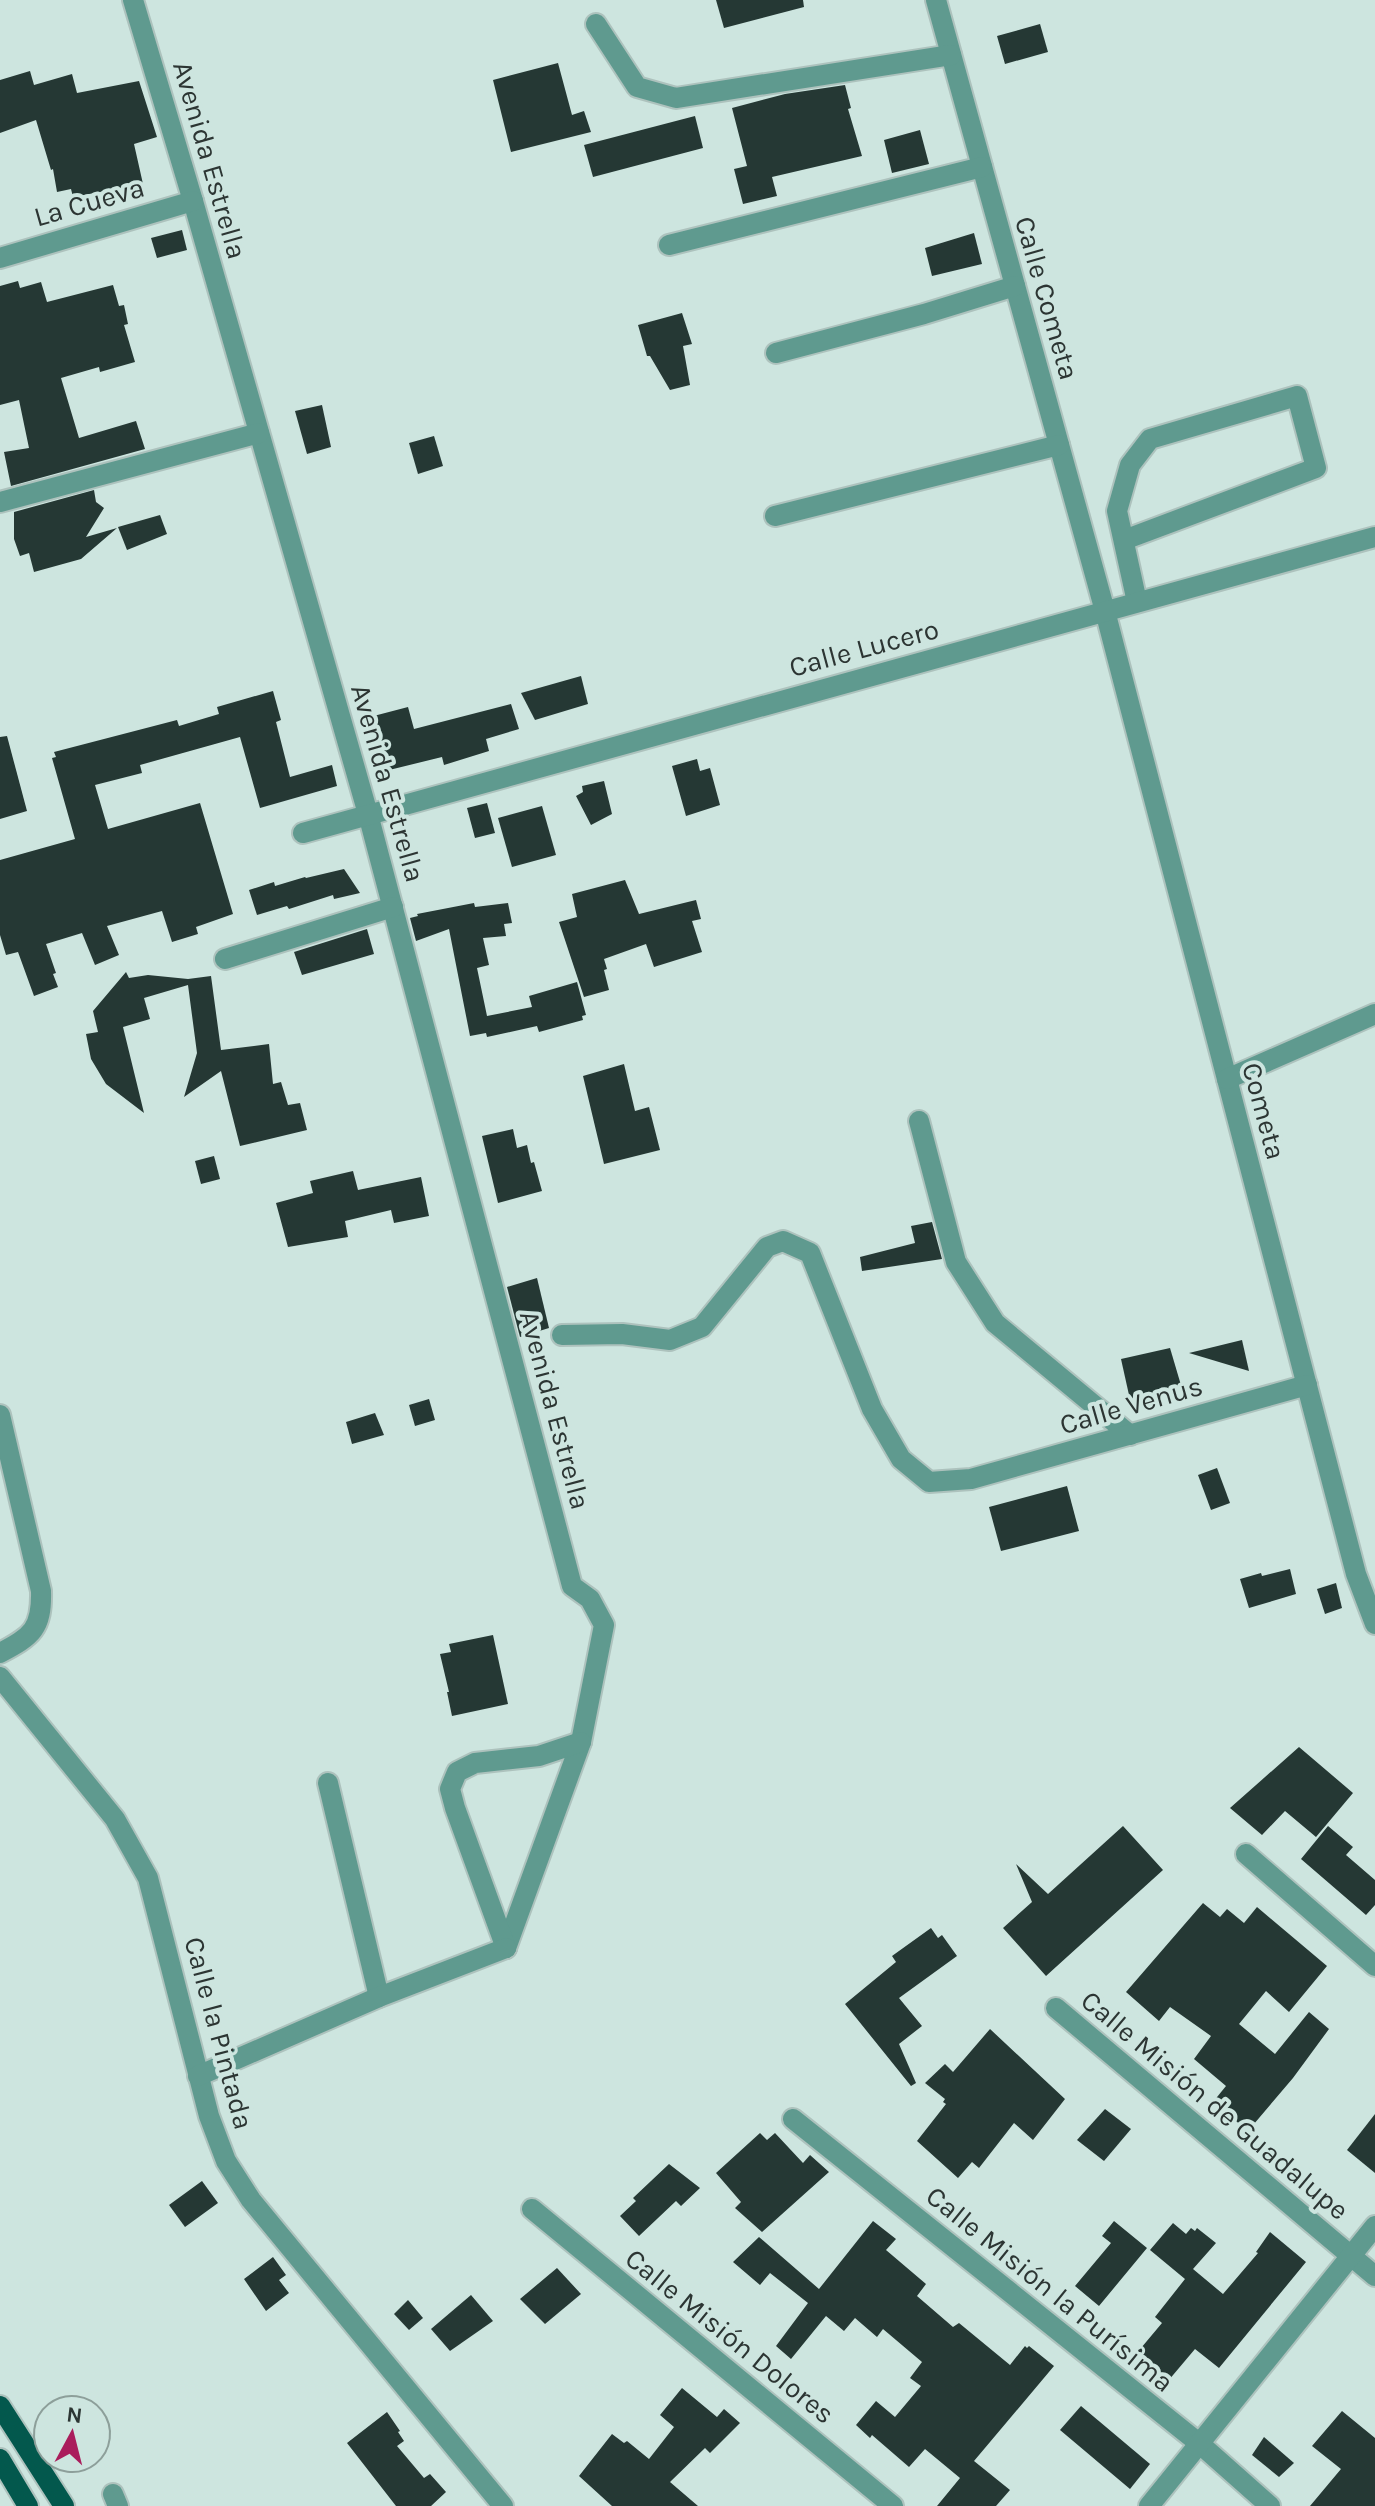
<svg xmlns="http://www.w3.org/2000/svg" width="1375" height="2506" viewBox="0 0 1375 2506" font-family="Karla,sans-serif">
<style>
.building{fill:#253834}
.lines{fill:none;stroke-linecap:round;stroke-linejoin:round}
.minor-casing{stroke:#adc2bd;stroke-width:24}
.major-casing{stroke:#adc2bd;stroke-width:24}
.minor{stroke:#5f9a8f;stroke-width:20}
.major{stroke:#03584d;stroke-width:20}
.labels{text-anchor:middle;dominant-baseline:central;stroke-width:8;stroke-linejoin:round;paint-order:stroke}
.street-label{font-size:28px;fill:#2c3533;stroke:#cde5df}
</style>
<rect width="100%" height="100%" fill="#cde5df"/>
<!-- building -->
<g class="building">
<path d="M716,0h87l1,7 -80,21z"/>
<path d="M1040,24l8,28 -43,12 -8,-28z"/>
<path d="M558,63l14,52 12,-4 7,21 -80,20 -18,-72z"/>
<path d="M30,71l4,14 38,-11 5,19 62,-12 18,56 -23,7 9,40 -70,13 -2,-8 -14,3 -4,-23 -2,1 -15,-50 -36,13v-53z"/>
<path d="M845,85l6,23 -3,1 14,47 -90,21 5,19 -34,8 -9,-35 13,-3 -15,-58 53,-14z"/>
<path d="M695,116l8,32 -110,29 -9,-32z"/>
<path d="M920,130l9,34 -37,9 -8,-33z"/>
<path d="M182,230l5,20 -30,8 -6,-20z"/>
<path d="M974,233l8,31 -50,12 -7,-28z"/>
<path d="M18,281l2,7 21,-6 6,20 66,-17 6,21 5,-1 4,19 -4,1 11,37 -35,10 -1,-5 -38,11 18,60 57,-17 9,28 -134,37 -7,-34 25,-4 -10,-48 -19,5v-119z"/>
<path d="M682,313l10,31 -9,2 7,39 -20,5 -20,-34h-3l-9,-31z"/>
<path d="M322,405l9,42 -24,7 -12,-43z"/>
<path d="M434,436l9,30 -25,8 -9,-31z"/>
<path d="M94,490l2,12 8,6 -18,29 31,-9 -36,31 -47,13 -5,-19 -9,3 -6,-17v-27z"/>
<path d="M160,515l7,19 -40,16 -9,-23z"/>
<path d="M581,676l7,28 -53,16 -14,-27z"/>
<path d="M273,691l8,29 -5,2 14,55 42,-12 5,21 -77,22 -20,-71 -100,28 2,8 -47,12 13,44 92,-26 33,111 -37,13 2,7 -26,8 -10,-31 -55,15 12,29 -24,10 -13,-32 -36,11 10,29 -3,1 5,13 -24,9 -16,-44 -12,3 -6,-20v-75l75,-21 -23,-81 4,-1 -2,-5 123,-32 2,6 40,-12 -2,-7z"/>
<path d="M511,704l8,25 -33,10 3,12 -45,14 -2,-8 -61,15 -15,-54 42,-11 6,22z"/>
<path d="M7,736l20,75 -27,8v-82z"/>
<path d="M697,759l3,12 10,-3 10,37 -34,11 -14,-50z"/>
<path d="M604,781l8,33 -21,11 -15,-29 7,-4 -1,-6z"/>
<path d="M487,803l8,30 -20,5 -8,-30z"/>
<path d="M542,806l14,49 -44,12 -14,-49z"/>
<path d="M344,869l16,24 -26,6 -1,-4 -44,14 -2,-3 -30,9 -8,-25 25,-8 1,4 30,-9 1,1z"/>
<path d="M625,880l14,34 57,-14 5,19 -9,2 10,31 -48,15 -8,-23 -42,15 3,10 -3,1 5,20 -25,7 -25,-75 18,-5 -5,-23z"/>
<path d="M474,903l1,4 33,-4 4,20 -8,1 2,12 -23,2 6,27 -12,3 10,48 45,-9 -3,-11 48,-14 9,33 -4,1 1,4 -44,12 -2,-6 -50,11 -1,-4 -16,3 -21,-107 -33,12 -6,-23 8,-2 -1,-2z"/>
<path d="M367,929l7,25 -72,21 -8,-23z"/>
<path d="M126,972l3,6 19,-3 40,4 23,-3 10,74 48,-6 4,40 8,-2 7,23 12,-2 7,27 -67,16 -19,-75 -37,26 13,-44 -9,-68 -44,13 6,21 -27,8 21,86 -38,-29 -15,-25 -5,-25 12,-2 -5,-21z"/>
<path d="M624,1064l11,47 14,-4 11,43 -56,14 -21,-88z"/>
<path d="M513,1129l4,19 10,-3 4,18 3,-1 8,29 -44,12 -16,-67z"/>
<path d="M214,1156l6,23 -19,5 -6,-23z"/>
<path d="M353,1171l5,19 63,-13 8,39 -35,7 -3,-13 -46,11 3,16 -60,10 -12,-44 37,-10 -3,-12z"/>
<path d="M932,1222l10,37 -80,12 -2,-14 55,-14 -4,-17z"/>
<path d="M537,1278l12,50 -29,9 -13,-50z"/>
<path d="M1242,1340l7,31 -60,-18z"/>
<path d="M1170,1348l13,44 -52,12 -10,-45z"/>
<path d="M429,1399l6,21 -20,6 -6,-21z"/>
<path d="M375,1413l9,22 -32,9 -6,-22z"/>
<path d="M1217,1468l13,35 -19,7 -13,-35z"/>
<path d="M1067,1486l12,45 -78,20 -12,-44z"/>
<path d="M1290,1569l6,25 -47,14 -9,-29 21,-6 1,3z"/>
<path d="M1336,1583l6,25 -17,6 -8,-25z"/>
<path d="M493,1635l15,69 -56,12 -5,-24h2l-9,-38 11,-2 -2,-8z"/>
<path d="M1299,1747l54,46 -37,44 -31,-26 -23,24 -32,-27z"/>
<path d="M1123,1826l40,44 -117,106 -43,-48 29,-26 -16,-38 32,30z"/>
<path d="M1328,1826l25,21 -7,8 29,25v25l-9,10 -65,-56z"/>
<path d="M1203,1903l17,14 7,-8 17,14 13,-16 70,59 -38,46 -23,-21 -27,33 36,30 34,-42 20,17 -36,49 -45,53 -35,-29 13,-16 -32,-27 17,-23 -41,-29 -11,14 -33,-29z"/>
<path d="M931,1928l7,10 4,-3 15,21 -58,42 23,28 -23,18 17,39 -5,3 -66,-82 51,-42 -4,-6z"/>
<path d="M990,2029l75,70 -32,41 -19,-17 -35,45 -7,-6 -14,16 -41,-37 29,-37 -3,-2 2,-3 -20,-16 20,-19 8,8z"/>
<path d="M1105,2109l26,20 -27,32 -27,-21z"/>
<path d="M1375,2114v59l-28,-23z"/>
<path d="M760,2133l7,7 8,-7 28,30 7,-8 19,17 -67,60 -27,-24 6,-6 -25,-29z"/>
<path d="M669,2164l31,24 -19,18 -5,-5 -37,35 -19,-20 16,-15 -3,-3z"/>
<path d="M202,2181l16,22 -33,24 -16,-22z"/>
<path d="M873,2221l23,18 -10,11 40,34 -9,12 36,31 6,-4 51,42 15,-19 2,2 2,-2 25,20 -80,95 36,29 -14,16h-59l23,-28 -35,-29 -16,18 -37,-32 -2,3 -14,-13 20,-24 19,16 26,-31 -11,-8 12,-16 -39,-33 -6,8 -22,-19 -11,13 -18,-15 -35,43 -15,-13 32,-43 -38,-30 -10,12 -27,-23 26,-25 60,52z"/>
<path d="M1114,2221l33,27 -48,58 -24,-20 36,-43 -9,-7z"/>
<path d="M1173,2223l13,11 5,-6 4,3 2,-3 19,15 -23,26 30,25 35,-41 -2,-1 14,-20 36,30 -87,106 -24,-19 -27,32 -32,-27 26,-31 -7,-6 30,-38 -35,-29z"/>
<path d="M273,2257l13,18 -7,5 10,13 -23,18 -22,-32z"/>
<path d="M557,2268l24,26 -36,30 -25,-25z"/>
<path d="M471,2295l22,26 -43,30 -19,-22z"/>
<path d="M408,2300l15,18 -14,12 -15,-16z"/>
<path d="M682,2388l35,29 7,-8 16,14 -30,30 -5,-5 -35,34 28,24h-86l-33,-30 33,-42 12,9 3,-2 22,18 25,-32 -14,-12z"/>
<path d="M1081,2406l69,58 -20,25 -70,-59z"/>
<path d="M1342,2411l33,27v68h-65l31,-37 -29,-23z"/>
<path d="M387,2412l13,19 -2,1 6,9 -7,5 27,32 6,-4 16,18 -15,14h-35l-49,-63z"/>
<path d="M1264,2437l30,26 -15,14 -27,-22z"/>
</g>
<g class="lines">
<defs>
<g id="minor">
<path d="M133,0l60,201 175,613 204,772 18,13 14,26 -23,117 -75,206"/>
<path d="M936,0l169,611 251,963 19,50"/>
<path d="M596,24l41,63 39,11 275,-43"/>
<path d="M669,245l313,-78"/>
<path d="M0,258l193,-57"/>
<path d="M776,353l148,-39 91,-28"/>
<path d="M0,502l259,-69"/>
<path d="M775,516l284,-71"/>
<path d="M1124,540l192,-72 -19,-72 -147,43 -20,26 -13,46 20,91"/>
<path d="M303,833l1072,-296"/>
<path d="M225,959l168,-52"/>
<path d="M1227,1079l148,-65"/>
<path d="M919,1121l37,141 39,61 135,112"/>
<path d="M562,1335l60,-1 48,6 32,-13 65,-80 16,-6 27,12 62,156 29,50 28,23 42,-3 336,-94"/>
<path d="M0,1415l41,176c1,38 -9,45 -41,62"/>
<path d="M0,1677l115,142 33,59 61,238 17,45 25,39 252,306"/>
<path d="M328,1783l51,214"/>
<path d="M1246,1854l129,112"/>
<path d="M506,1948l-51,-140 -5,-19 7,-17 18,-9 64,-7 42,-14"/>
<path d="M1056,2008l319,268"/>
<path d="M198,2076l181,-79 127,-49"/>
<path d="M793,2119l407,325 70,62"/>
<path d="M532,2209l361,297"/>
<path d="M113,2494l5,12"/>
<path d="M1149,2506l226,-280"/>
</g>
<g id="major">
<path d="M0,2406l64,100"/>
<path d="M0,2459l28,47"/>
</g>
</defs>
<!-- minor casing -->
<use href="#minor" class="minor-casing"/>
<!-- major casing -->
<use href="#major" class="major-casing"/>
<!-- minor -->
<use href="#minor" class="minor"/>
<!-- major -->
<use href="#major" class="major"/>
</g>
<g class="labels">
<!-- street labels -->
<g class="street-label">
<text transform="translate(210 160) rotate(74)">Avenida Estrella</text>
<text transform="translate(89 202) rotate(-16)">La Cueva</text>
<text transform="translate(1047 298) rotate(74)">Calle Cometa</text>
<text transform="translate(864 648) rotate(-15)">Calle Lucero</text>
<text transform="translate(388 783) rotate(74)">Avenida Estrella</text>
<text transform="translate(1264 1111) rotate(75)">Cometa</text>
<text transform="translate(1131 1405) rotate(-16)">Calle Venus</text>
<text transform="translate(555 1410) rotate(75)">Avenida Estrella</text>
<text transform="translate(219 2033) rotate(75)">Calle la Pintada</text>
<text transform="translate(1215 2105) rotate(40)">Calle Misión de Guadalupe</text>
<text transform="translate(1050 2289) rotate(39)">Calle Misión la Purísima</text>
<text transform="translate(730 2336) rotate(39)">Calle Misión Dolores</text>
</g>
</g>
<!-- north arrow -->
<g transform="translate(72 2434) rotate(7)"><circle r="38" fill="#cde5df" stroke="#8d9f9a" stroke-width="2"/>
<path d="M0-6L14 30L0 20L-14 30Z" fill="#aa1d5c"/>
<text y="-12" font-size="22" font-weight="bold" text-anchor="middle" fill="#2c3533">N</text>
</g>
</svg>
